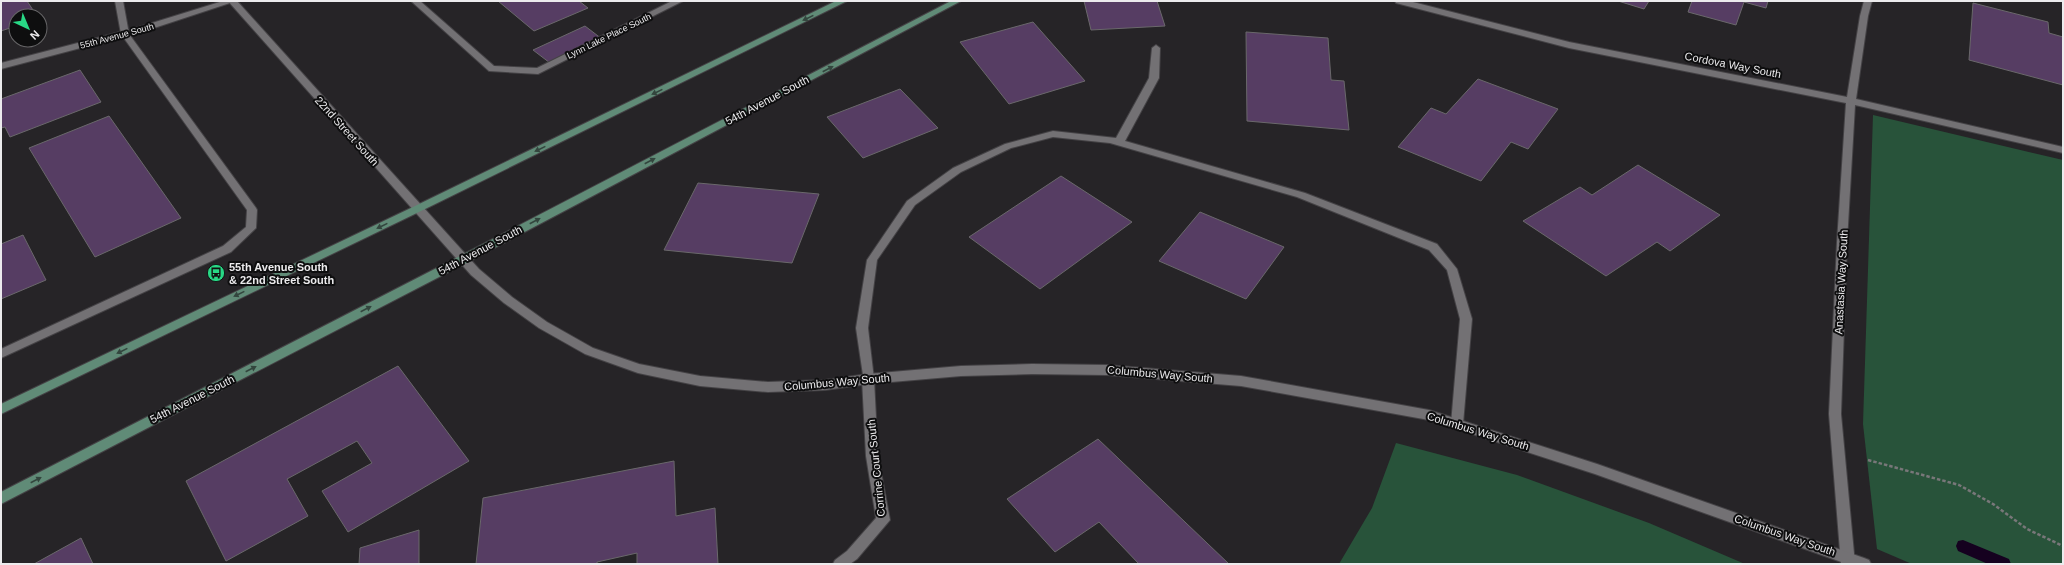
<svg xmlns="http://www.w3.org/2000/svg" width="2064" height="565" viewBox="0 0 2064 565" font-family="Helvetica,sans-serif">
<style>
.green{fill:#28533a}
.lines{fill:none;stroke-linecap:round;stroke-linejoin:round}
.stream{fill:#15011f;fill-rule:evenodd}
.building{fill:#563d63;stroke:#6a686b}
.service-casing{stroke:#444245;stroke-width:2}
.minor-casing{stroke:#444245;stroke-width:2}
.tertiary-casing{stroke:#444245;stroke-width:2}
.secondary-casing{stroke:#444245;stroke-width:2}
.path{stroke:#787779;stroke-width:2.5;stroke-dasharray:3.5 2;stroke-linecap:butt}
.service{fill:#737174;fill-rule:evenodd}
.minor{fill:#737174;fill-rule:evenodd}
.tertiary{fill:#737174;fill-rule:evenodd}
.secondary{fill:#608b77;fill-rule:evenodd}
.oneway{fill:#33463e}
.labels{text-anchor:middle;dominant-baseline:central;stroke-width:4;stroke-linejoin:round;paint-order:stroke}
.far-street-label{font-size:9px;fill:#ecebed;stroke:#0e0e0f}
.street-label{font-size:11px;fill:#ecebed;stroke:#0e0e0f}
.poi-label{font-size:11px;font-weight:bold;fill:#ecebed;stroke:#0e0e0f;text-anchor:start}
</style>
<rect width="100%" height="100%" fill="#262427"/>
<!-- green -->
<g class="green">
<path d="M1873,115l190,45v404h-151l-35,-15 -14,-125z"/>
<path d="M1396,443l121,32 132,48 96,41h-406l33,-56z"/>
</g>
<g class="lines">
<!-- stream -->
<path class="stream" d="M1963,540l46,19 2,5h-23l-30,-13 -2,-5 2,-5z"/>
</g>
<!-- building -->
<g class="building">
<path d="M1,1h26l10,15h-21v10l-15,5z"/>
<path d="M498,1h81l9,7 -54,23z"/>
<path d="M1084,1h73l8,25 -74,4z"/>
<path d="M1618,1h31l-5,8z"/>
<path d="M1692,1h76l-2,7 -22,-6 -8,23 -48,-13z"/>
<path d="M1973,3l75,19 1,11 14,4v48l-94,-25z"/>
<path d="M1033,22l52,59 -76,23 -49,-62z"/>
<path d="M585,26l17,13 -52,24 -17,-13z"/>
<path d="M1246,32l82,6 3,42 13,1 5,49 -102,-9z"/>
<path d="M80,70l21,32 -91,35 -5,-10 -4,1v-29z"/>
<path d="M1478,79l80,30 -30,40 -17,-7 -30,39 -83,-34 33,-39 15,6z"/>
<path d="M900,89l38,39 -75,30 -36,-41z"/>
<path d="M109,116l72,102 -86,39 -66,-109z"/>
<path d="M1638,165l82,50 -50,36 -13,-9 -51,34 -83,-55 57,-34 12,8z"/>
<path d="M1061,176l71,46 -92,67 -71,-52z"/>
<path d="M698,183l121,11 -27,69 -128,-13z"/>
<path d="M1200,212l84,35 -38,52 -87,-38z"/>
<path d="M23,235l23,45 -45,19v-55z"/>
<path d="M398,366l71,95 -121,71 -26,-41 50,-28 -15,-22 -70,38 21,37 -82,45 -40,-80z"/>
<path d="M1098,439l131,125h-90l-40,-42 -44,30 -48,-53z"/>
<path d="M674,461l2,55 39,-8 3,56h-81v-11l-40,9v2h-121l7,-66z"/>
<path d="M419,530v34h-60l1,-16z"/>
<path d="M81,538l12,26h-59z"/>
</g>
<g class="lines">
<defs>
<g id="service">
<path d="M115,1h8l6,33 127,174 1,2 -1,18 -25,24 -230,106v-9l222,-103 23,-19 1,-17 -126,-176z"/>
<path d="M1156,45l4,3 -1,30 -34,63 180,52 132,51 20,25 15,50 -9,105 -2,4 -4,1 -4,-1 -2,-4 9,-105 -13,-49 -18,-20 -132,-53 -187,-54 -57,-6 -42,11 -50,24 -46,33 -38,55 -9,68 6,51 -2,3h-8l-8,-54 11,-68 40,-59 46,-33 52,-24 48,-13 63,7 33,-60 3,-30z"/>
</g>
<g id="minor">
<path d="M223,1h13l-91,30 -144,38v-6l138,-36z"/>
<path d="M411,1h9l74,65 43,2 135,-67h11l-145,73 -49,-3z"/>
<path d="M1395,1h14l160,41 278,55 13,-81 4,-15h8l-4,15 -12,83 207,48v6l-208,-48 -8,137 -6,172 14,150h-14l-12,-150 8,-172 9,-139 -277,-55 -173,-45z"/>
<path d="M868,374l4,2 2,3 4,77 12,64 -33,39 -7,5h-17l2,-4 12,-9 29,-33 -10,-62 -4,-77 2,-3z"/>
</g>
<path id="tertiary" d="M228,1h9l242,268 33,28 35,25 46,26 46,16 61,12 68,6 57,-2 43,-6 93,-8 71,-2 75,1 134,11 188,34 168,54 267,94 5,2 2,4h-24l-252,-90 -166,-54 -188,-34 -134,-11 -75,-1 -71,2 -93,8 -43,6 -57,2 -68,-6 -62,-13 -53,-19 -46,-26 -35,-25 -33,-28z"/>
<g id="secondary">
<path d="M836,1h11l-426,210 -420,203v-10l412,-197z"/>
<path d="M951,1h10l-493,261 -467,242v-12l459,-236z"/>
</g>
</defs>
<!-- service casing -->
<use href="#service" class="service-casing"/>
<!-- minor casing -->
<use href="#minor" class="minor-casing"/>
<!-- tertiary casing -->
<use href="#tertiary" class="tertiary-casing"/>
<!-- secondary casing -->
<use href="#secondary" class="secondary-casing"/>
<!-- path -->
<path class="path" d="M1868,460l91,25 34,19 34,25 36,17"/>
<!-- service -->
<use href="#service" class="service"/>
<!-- minor -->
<use href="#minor" class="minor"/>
<!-- tertiary -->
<use href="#tertiary" class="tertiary"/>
<!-- secondary -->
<use href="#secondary" class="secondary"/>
</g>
<!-- one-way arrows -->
<defs><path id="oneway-solid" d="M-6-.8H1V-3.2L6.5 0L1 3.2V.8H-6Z"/></defs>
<g class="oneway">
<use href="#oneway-solid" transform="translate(808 18) rotate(154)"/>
<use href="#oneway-solid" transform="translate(828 69) rotate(-28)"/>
<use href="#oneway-solid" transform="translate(657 92) rotate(154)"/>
<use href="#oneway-solid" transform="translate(540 149) rotate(154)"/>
<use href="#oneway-solid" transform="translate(650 161) rotate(-28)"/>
<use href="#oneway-solid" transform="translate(535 221) rotate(-28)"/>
<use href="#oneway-solid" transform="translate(382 226) rotate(154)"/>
<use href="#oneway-solid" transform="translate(239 294) rotate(154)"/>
<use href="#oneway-solid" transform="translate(366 309) rotate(-27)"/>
<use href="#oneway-solid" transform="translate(122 351) rotate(154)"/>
<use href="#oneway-solid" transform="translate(251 369) rotate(-27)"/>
<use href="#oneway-solid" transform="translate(36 480) rotate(-27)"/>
</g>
<!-- icons -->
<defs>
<symbol id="bus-disc" viewBox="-11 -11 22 22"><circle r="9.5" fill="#28d885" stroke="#0e0e0f"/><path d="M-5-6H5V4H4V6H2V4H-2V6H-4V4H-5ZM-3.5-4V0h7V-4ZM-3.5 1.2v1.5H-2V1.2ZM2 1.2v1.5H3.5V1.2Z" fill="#111"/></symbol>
</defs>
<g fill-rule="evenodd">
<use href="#bus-disc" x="206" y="263" width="20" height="20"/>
</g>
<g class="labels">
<!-- far-street labels -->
<g class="far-street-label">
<text transform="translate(117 36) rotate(-15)">55th Avenue South</text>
<text transform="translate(609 36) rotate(-26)">Lynn Lake Place South</text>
</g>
<!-- street labels -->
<g class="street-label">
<text transform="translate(1733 65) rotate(11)">Cordova Way South</text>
<text transform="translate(767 100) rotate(-28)">54th Avenue South</text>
<text transform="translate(347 131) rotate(48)">22nd Street South</text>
<text transform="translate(480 250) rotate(-28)">54th Avenue South</text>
<text transform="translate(1841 282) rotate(-87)">Anastasia Way South</text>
<text transform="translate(1160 374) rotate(5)">Columbus Way South</text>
<text transform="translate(837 382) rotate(-5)">Columbus Way South</text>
<text transform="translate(192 399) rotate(-27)">54th Avenue South</text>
<text transform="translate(1478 431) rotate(17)">Columbus Way South</text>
<text transform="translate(876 468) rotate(-96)">Corrine Court South</text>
<text transform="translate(1785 535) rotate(19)">Columbus Way South</text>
</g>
<!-- poi labels -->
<g class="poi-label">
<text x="229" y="267">55th Avenue South<tspan x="229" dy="13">&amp; 22nd Street South</tspan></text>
</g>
</g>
<!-- border -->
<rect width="2064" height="565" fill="none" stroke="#ecebed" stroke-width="4"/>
<!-- north arrow -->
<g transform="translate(28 28) rotate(136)"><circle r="19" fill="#0e0e0f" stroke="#676668"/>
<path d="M0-3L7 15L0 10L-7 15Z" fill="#28d885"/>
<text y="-6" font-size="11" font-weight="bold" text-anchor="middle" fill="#ecebed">N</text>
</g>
</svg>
